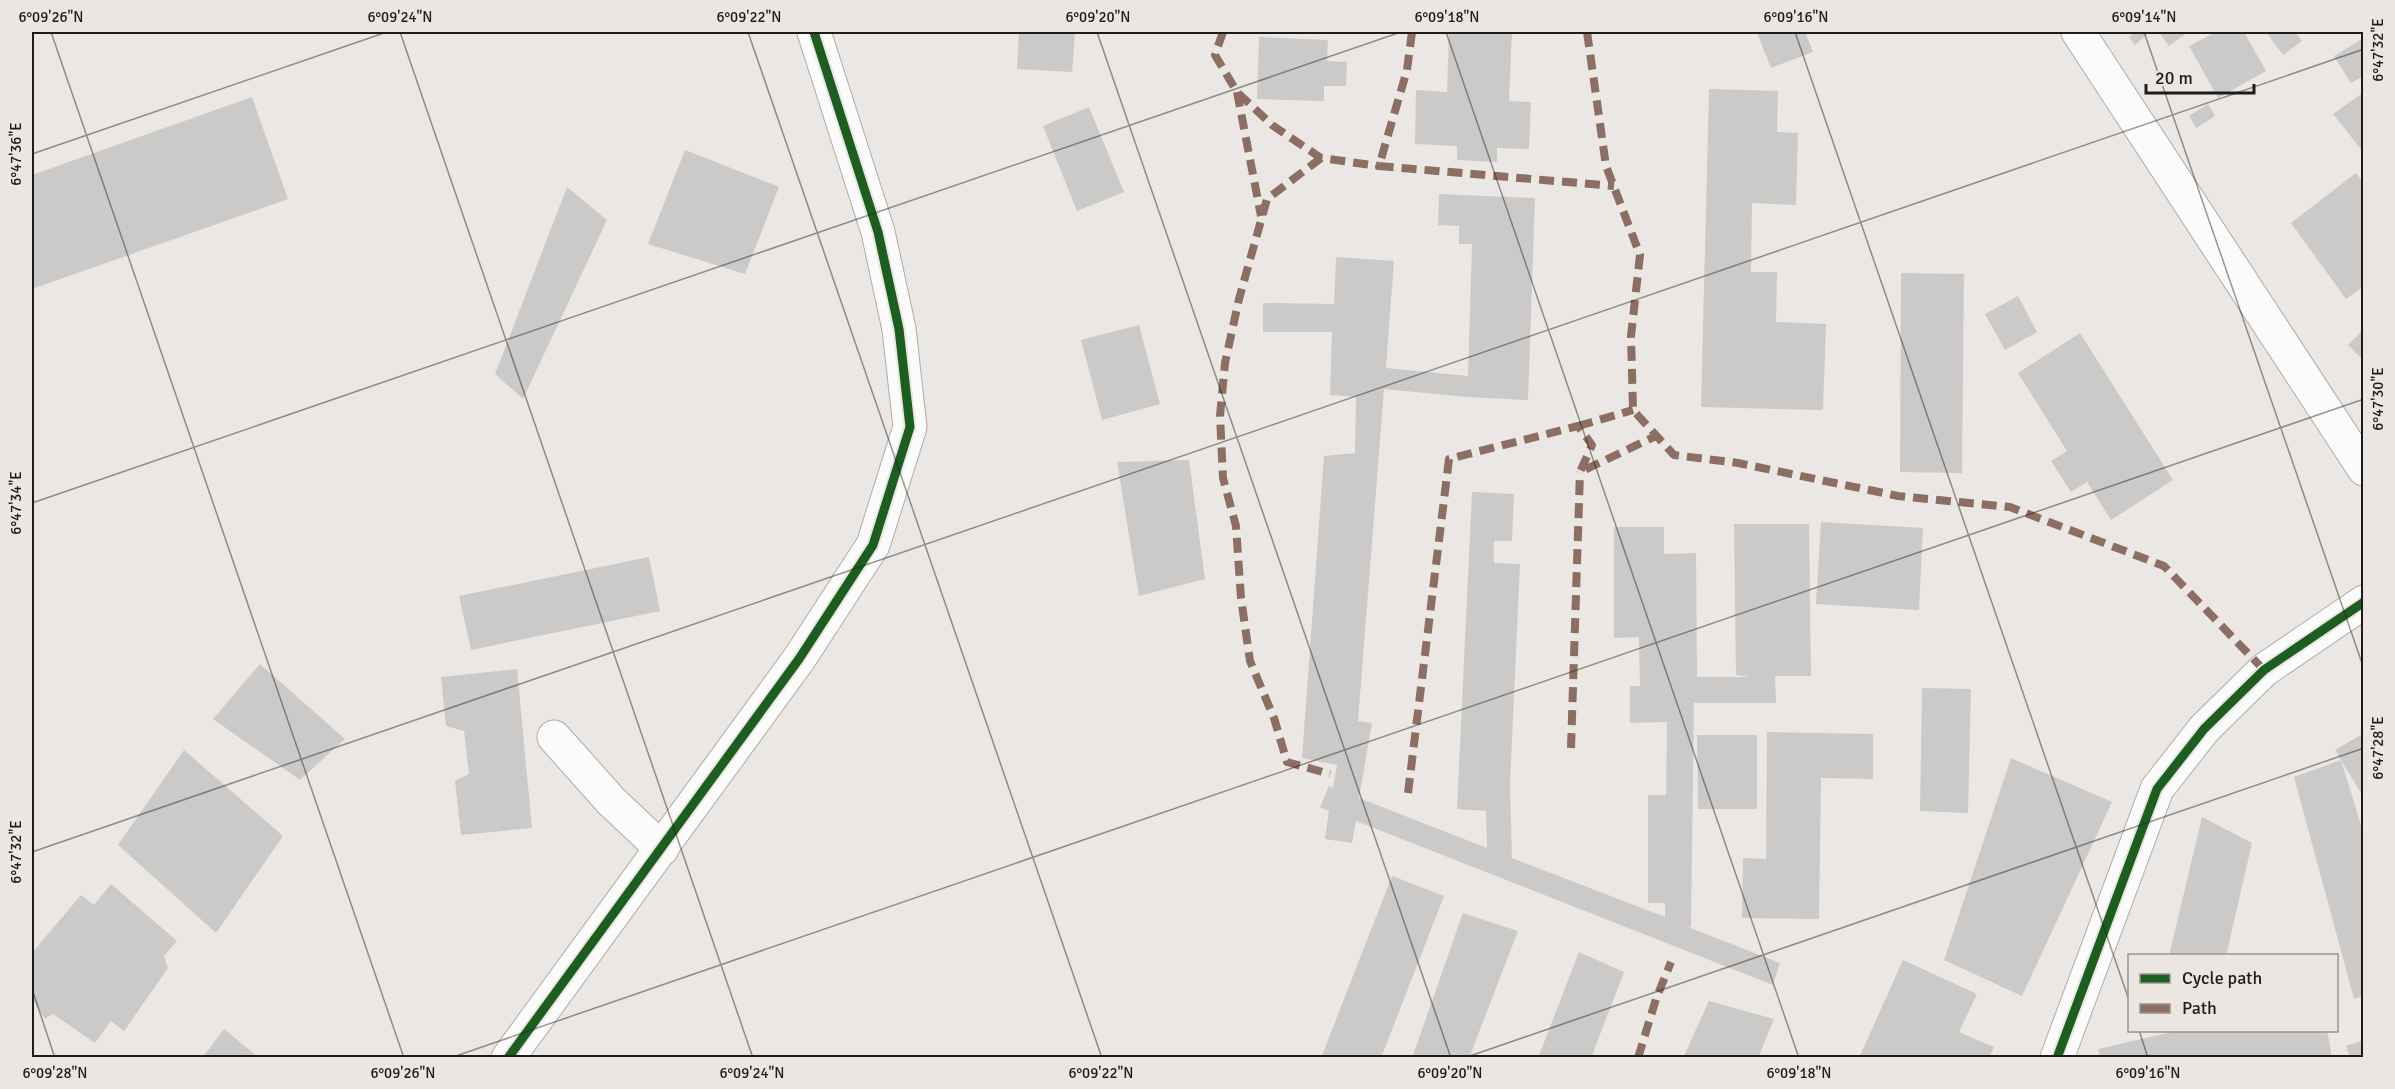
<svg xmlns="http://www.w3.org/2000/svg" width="2395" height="1089" viewBox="0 0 2395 1089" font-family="Signika,sans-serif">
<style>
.building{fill:#cccac8}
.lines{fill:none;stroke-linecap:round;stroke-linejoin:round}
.minor-casing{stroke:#aeaca9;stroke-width:35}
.tertiary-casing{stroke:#aeaca9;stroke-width:35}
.primary-casing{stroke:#aeaca9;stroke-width:35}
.minor{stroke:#fcfbfb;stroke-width:33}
.tertiary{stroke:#fcfbfb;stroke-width:33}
.primary{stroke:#fcfbfb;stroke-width:33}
.quiet{stroke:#8d6e63;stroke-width:8;stroke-dasharray:15 8;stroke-linecap:butt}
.cycleway-casing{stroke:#ece6e2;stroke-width:13}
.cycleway{stroke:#1b5e20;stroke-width:9}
.ticks{fill:none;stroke:#1e1c1a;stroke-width:1.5;stroke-opacity:0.45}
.neatline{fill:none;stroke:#1e1c1a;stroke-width:2}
.ticks-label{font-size:15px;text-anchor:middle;fill:#1e1c1a}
</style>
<rect width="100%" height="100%" fill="#eae7e4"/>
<!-- building -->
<g class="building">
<path d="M1019,32h56l-3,40 -55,-3z"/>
<path d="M1449,32h63l-3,69 22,1 -2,47 -32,-1v14l-40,-2v-14l-42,-2 1,-54 31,2z"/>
<path d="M1762,32h43l8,20 -42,16 -14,-35z"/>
<path d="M2135,32h15l-15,13 -6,-8z"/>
<path d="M2164,32h24l-19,14 -9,-12z"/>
<path d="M2216,32h28l22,39 -48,27 -29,-52z"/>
<path d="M2266,32h29l7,9 -19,14z"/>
<path d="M1259,37l69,3 -1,21 20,1 -1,24h-22v15l-67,-2z"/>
<path d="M2364,38v38l-13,7 -17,-27z"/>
<path d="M1709,89l69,2 -1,41 21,1 -2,72 -44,-2 -1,69h26l-1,50 50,2 -3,86 -122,-3z"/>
<path d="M2364,92v61l-31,-39z"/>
<path d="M252,97l36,102 -256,90v-114z"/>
<path d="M2208,104l7,12 -19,12 -7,-12z"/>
<path d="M1089,107l35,85 -47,19 -34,-85z"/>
<path d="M685,150l94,37 -34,87 -97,-30z"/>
<path d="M2356,173l8,10v103l-18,13 -55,-76z"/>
<path d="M567,187l40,33 -84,179 -28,-25z"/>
<path d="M1439,194l96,4 -7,202 -61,-3 -83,-8 -26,332 14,2 -13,75 128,50 -1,-37 -29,-2 15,-317 42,2 -2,47h-18v22l26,1 -10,221 2,73 153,59v-14h-17v-108h18l1,-73 -37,1v-37h10l-1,-49 -25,1v-111h50v27l32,-1 1,124h53l-14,-2 -2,-151h75l2,152h-36l1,27h-82l-3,224h-3l92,36 -7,22 -417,-164 -4,22 -27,-4 4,-28 -9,-4 9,-21 4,2 4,-23 -35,-7 22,-302 31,-3 1,-56 -26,-2 2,-63h-69v-29l71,1 2,-47 58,4 -8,107 82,8 4,-132h-13v-18l-21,-1z"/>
<path d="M1901,273l63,1 -2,199 -62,-1z"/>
<path d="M2018,296l19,36 -32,18 -20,-36z"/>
<path d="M1139,325l21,79 -58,16 -21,-80z"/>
<path d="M2364,329v32l-16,-16z"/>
<path d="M2080,333l93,147 -62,40 -24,-38 -16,10 -20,-31 16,-10 -49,-78z"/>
<path d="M1189,460l16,119 -66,17 -22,-134z"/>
<path d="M1821,522l102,6 -4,82 -103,-6z"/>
<path d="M649,557l11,54 -189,39 -12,-54z"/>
<path d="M260,664l85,75 -45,41 -87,-61z"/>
<path d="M517,669l15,159 -71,7 -6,-54 14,-7 -5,-43 -18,-5 -5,-49z"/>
<path d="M1922,688l49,1 -3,124 -48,-2z"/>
<path d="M1767,732l106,2v45l-52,-1 -2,141 -77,-1 1,-60 23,1z"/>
<path d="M2364,733v65l-23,-38 23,75v161l-10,3 -60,-222 47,-17 -6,-10z"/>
<path d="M1697,735h60v74h-59z"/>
<path d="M184,750l99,86 -67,97 -98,-88z"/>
<path d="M2011,758l101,44 -90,194 -78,-36z"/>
<path d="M2202,817l50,26 -26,113h-57z"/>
<path d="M1392,876l52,20 -63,162h-60z"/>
<path d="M111,884l66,57 -13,15 4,12 -44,63 -13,-10 -16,22 -42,-29 -8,5 -13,-20v-46l49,-58 13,10z"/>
<path d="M1463,913l55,18 -49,127h-57z"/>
<path d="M1579,952l45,20 -33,86h-53z"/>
<path d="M1903,960l74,34 -18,38 35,15 -5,11h-130z"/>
<path d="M1709,1001l65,18 -16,39h-75z"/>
<path d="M224,1029l35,29h-57z"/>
<path d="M2180,1030h147l5,28h-232l-2,-9z"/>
<path d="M2364,1040v18h-14l-4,-12z"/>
</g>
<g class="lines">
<defs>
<g id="minor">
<path d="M554,737l57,64 51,48"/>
<path d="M2057,1058l100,-269 47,-60 60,-59 100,-68"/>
</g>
<path id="tertiary" d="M508,1058l291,-399 74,-114 37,-118 -11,-98 -21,-97 -64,-200"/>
<path id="primary" d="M2078,32l286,437"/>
</defs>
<!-- minor casing -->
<use href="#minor" class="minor-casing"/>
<!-- tertiary casing -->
<use href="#tertiary" class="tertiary-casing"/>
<!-- primary casing -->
<use href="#primary" class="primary-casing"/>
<!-- minor -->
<use href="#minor" class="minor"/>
<!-- tertiary -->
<use href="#tertiary" class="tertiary"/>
<!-- primary -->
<use href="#primary" class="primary"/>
<!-- quiet -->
<g class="quiet">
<path d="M1223,32l-8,23 22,37 35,33 49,33 58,8"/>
<path d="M1412,32l-5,38 -28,96 235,20"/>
<path d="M1587,32l19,134 34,89 -9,81 2,74 41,45 64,8 160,33 112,11 154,59 100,104"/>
<path d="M1237,92l24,124"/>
<path d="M1321,158l-54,41 -28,100 -14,64 -5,53 3,62 13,48 5,72 9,63 24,57 13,44 43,12"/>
<path d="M1578,426l55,-16"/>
<path d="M1571,748l9,-276"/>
<path d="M1408,793l41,-334 129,-33 14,19 -12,27 76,-36"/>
<path d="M1638,1058l18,-59 15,-37"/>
</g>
<defs>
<g id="cycleway">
<path d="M508,1058l291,-399 74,-114 37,-118 -11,-98 -21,-97 -64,-200"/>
<path d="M2057,1058l100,-269 47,-60 60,-59 100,-68"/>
</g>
</defs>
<!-- cycleway casing -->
<use href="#cycleway" class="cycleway-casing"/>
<!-- cycleway -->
<use href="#cycleway" class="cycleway"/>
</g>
<!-- ticks -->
<path class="ticks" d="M51,32l353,1026M400,32l353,1026M748,32l354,1026M1097,32l354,1026M1446,32l353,1026M1795,32l335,971M2144,32l220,637M32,154l355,-122M32,503l1369,-471M32,852l2332,-803M32,989l23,69M2139,1030l9,28M450,1058l1914,-659M1464,1058l900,-310"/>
<!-- border -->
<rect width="2395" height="1089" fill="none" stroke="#ece6e2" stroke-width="66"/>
<!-- legend -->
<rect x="2128" y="954" width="210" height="78" fill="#ece6e2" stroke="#9a9592" stroke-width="1.5"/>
<rect x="2140" y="974" width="30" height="9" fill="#1b5e20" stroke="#9a9592" stroke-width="1.5"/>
<text x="2182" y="984" font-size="18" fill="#1e1c1a">Cycle path</text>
<rect x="2140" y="1004" width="30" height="9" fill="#8d6e63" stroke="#9a9592" stroke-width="1.5"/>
<text x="2182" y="1014" font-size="18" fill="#1e1c1a">Path</text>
<!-- scale -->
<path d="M2146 84v9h108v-9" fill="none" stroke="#1e1c1a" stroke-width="3"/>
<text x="2155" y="84" font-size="18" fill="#1e1c1a" stroke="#ece6e2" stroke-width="4.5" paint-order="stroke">20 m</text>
<rect x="33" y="33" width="2329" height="1023" class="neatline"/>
<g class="ticks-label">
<text x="51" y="22">6°09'26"N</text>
<text x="400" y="22">6°09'24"N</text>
<text x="749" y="22">6°09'22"N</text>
<text x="1098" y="22">6°09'20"N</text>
<text x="1447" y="22">6°09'18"N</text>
<text x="1796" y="22">6°09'16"N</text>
<text x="2144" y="22">6°09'14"N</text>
<text transform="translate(2378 50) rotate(-90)" y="5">6°47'32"E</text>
<text transform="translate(16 154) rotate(-90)" y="5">6°47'36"E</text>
<text transform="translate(2378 399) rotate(-90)" y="5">6°47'30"E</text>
<text transform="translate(16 503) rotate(-90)" y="5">6°47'34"E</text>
<text transform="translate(2378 748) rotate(-90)" y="5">6°47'28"E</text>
<text transform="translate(16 852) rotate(-90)" y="5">6°47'32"E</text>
<text x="55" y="1078">6°09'28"N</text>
<text x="403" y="1078">6°09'26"N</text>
<text x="752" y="1078">6°09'24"N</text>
<text x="1101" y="1078">6°09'22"N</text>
<text x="1450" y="1078">6°09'20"N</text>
<text x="1799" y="1078">6°09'18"N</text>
<text x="2148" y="1078">6°09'16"N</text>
</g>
</svg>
